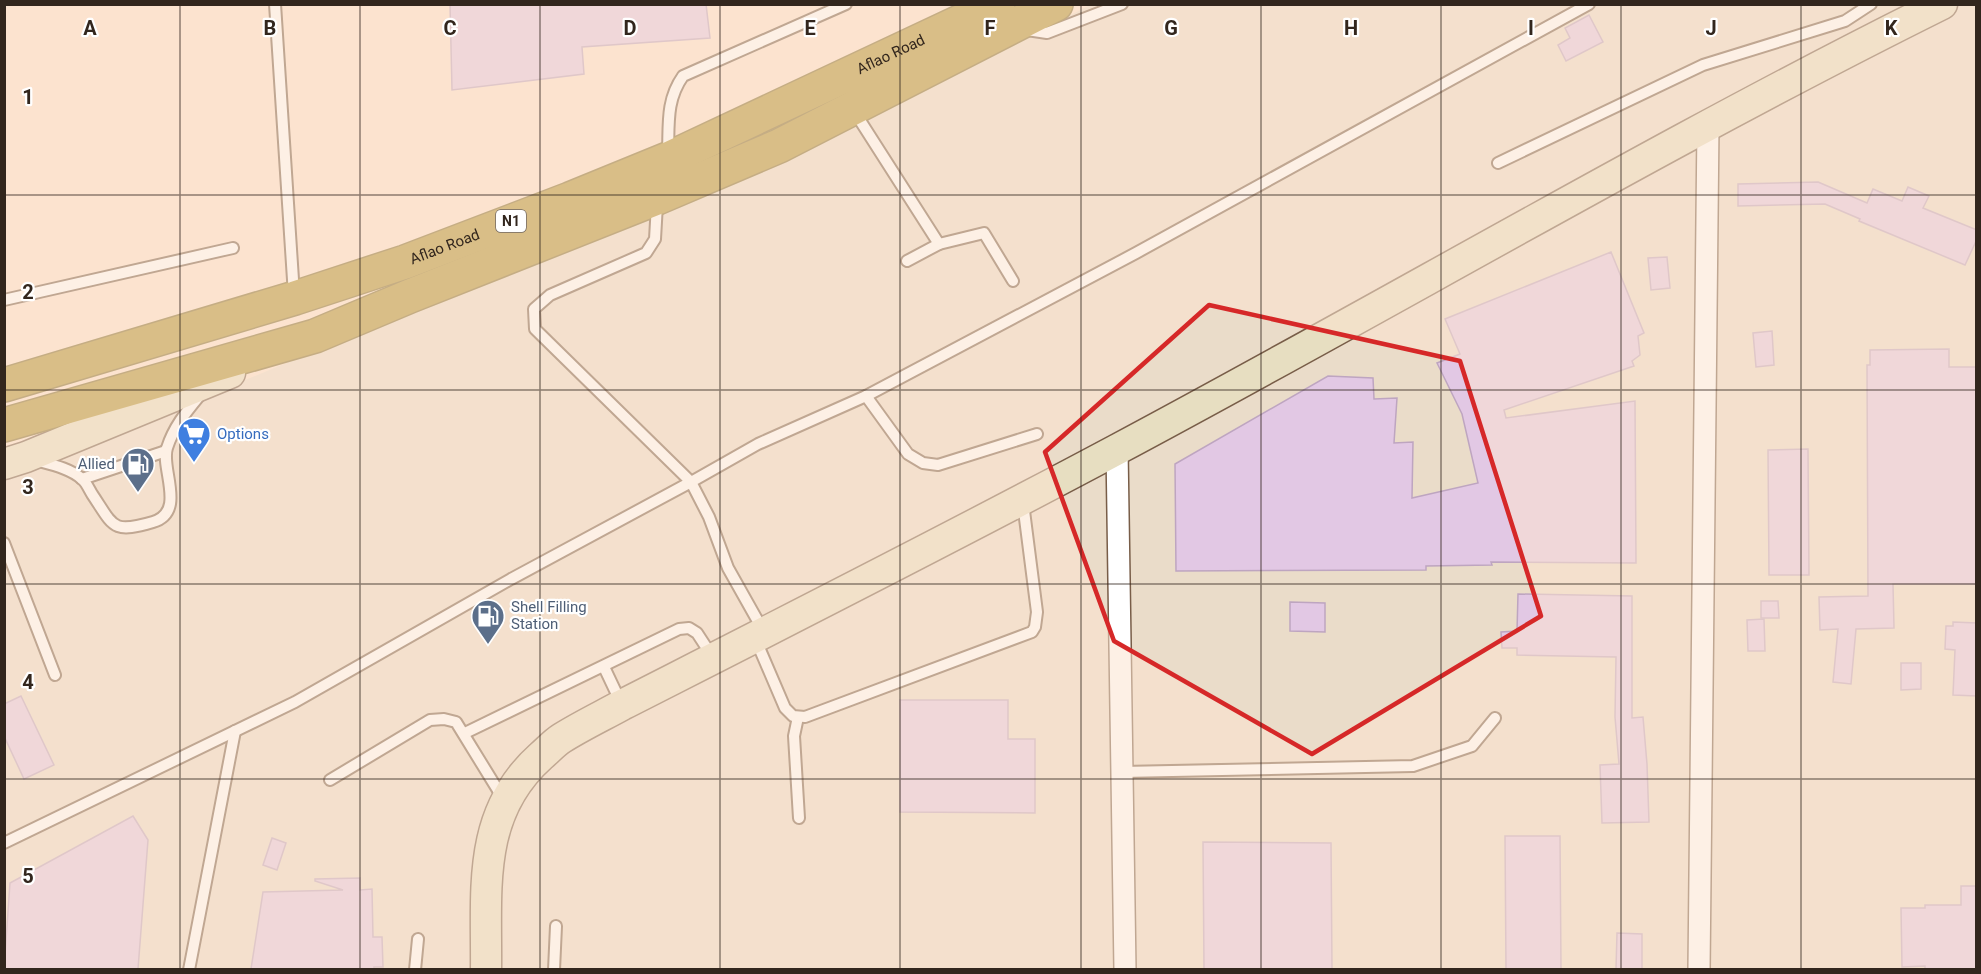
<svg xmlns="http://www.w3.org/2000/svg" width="1981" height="974" viewBox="0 0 1981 974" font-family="Roboto,sans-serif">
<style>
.industrial{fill:#eadcc9}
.building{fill:#e2c8e4;stroke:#bea5c0;stroke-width:1.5}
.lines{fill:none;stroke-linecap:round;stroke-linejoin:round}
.lane-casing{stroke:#785d48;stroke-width:14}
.street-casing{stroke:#785d48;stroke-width:24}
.secondary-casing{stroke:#785d48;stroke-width:33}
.highway-casing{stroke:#846c29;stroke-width:36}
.lane{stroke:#fff;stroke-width:10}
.street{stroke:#fff;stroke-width:21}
.secondary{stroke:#e7dec1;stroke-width:30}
.highway{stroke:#b09130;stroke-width:33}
.marked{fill:none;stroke:#d62828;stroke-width:4.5;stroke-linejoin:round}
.grid{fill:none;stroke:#32261d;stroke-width:1.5;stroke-opacity:0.55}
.labels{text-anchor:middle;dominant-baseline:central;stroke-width:4.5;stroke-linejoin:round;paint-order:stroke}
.shield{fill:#fff;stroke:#706761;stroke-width:1.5}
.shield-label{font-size:14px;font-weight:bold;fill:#32261d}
.street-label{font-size:15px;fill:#32261d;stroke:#fff}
.shop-label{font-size:15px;fill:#366cbe;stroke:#fff;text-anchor:start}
.service-label{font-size:15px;fill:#4e5e75;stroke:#fff;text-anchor:end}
.grid-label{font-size:20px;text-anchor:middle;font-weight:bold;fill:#32261d;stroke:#fff;stroke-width:4.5;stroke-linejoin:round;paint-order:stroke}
</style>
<rect width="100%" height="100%" fill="#fce3cf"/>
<!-- industrial -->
<path class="industrial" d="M1090,5h886v964h-1971l-1,-499 177,-63 626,-262 192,-93z"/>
<!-- building -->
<g class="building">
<path d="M450,4h256l4,34 -128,9 2,27 -132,16z"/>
<path d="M1589,15l14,27 -37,19 -8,-16 12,-7 -5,-10z"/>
<path d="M1818,182l49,21 6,-14 29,12 6,-14 21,9 -6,12 54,22v9l-12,26 -106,-44 1,-2 -35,-15 -87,2v-22z"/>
<path d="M1611,252l33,81 -6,3 2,19 -8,6 2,5 -130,44 2,8 129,-17 1,162 -145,-1 1,3 -66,1v4l-250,1 -1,-107 153,-88 45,2 1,21 23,-1 -3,45 19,-1 -1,56 66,-15 -16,-69 -25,-51 23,-9 -15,-35z"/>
<path d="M1667,257l3,31 -19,2 -3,-32z"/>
<path d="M1772,331l2,34 -18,2 -3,-34z"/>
<path d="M1949,349v18h28v217h-84l1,44 -38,1 -5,55 -18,-2 5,-53 -18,1 -1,-33 49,-1 -1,-231h3v-15z"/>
<path d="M1808,449l1,126h-40l-1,-125z"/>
<path d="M1518,594l114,2v122l11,-1 4,47 2,58 -47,1 -2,-58 19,-1 -4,-47 1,-60 -99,-2v-7h-15l-1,-16 16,-1z"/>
<path d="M1761,601h17l1,17h-18z"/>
<path d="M1290,602l35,1v29l-35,-1z"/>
<path d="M1764,619l1,32h-17l-1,-31z"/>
<path d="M1953,622l24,1v73l-24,-1 2,-45 -10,-1 1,-23h7z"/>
<path d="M1901,663h20v26l-20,1z"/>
<path d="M21,696l33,69 -30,14 -20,-43v-32z"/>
<path d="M900,700h108v39h27v74l-135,-1z"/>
<path d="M133,816l15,24 -10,129h-134l6,-86z"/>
<path d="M1505,836h55l1,133h-55z"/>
<path d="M272,838l14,5 -9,27 -14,-5z"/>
<path d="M1203,842l128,1 1,126h-128z"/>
<path d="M360,878v12l12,-1 1,48h9l1,30h-9v2h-123l12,-77 80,-2 -28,-9v-2z"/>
<path d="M1961,886h16v83h-52v-3l-23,1 -1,-59h24v-3h36z"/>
<path d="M1617,933l25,1v35h-26z"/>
</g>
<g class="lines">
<defs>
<g id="lane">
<path d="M275,4l19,291"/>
<path d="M1027,30l20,3 75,-29"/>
<path d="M854,111l85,133 45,-11 29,48"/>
<path d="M668,153c1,-29 -2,-53 15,-77l163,-72"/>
<path d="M1498,163l205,-98 142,-44 26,-17"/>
<path d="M907,261l32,-17"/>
<path d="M4,300l229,-52"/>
<path d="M866,396l42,58 15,9 15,2 99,-31"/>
<path d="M35,460c14,4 35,8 47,19 4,3 7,10 10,15 22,33 20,40 61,28 34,-10 7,-54 14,-74 7,-22 20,-37 34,-54"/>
<path d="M82,479l84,-28"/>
<path d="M4,543l51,132"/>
<path d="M764,632l-36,-64 -19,-51 -18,-35 67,-38 108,-48 270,-143 453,-249"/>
<path d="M755,638l30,70 8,8 12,1 227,-85 3,-5 2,-15 -14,-109"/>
<path d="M604,667l18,38"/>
<path d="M798,717l-4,19 5,82"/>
<path d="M465,733l214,-104 10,-1 8,5 15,23"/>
<path d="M1122,772l291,-6 59,-20 23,-28"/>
<path d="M330,780l100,-60 14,-1 12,3 48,78"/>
<path d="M4,843l291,-141 216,-123 180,-97 -156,-153 -1,-20 16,-14 96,-42 9,-14 2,-35"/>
<path d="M189,970l46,-239"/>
<path d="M415,970l3,-31"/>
<path d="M554,970l2,-44"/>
</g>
<g id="street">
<path d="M1117,449l8,521"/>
<path d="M1699,970l9,-845"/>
</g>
<g id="secondary">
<path d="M4,464l22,-7 204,-84"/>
<path d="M486,970c1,-80 -10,-156 55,-214 7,-6 13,-13 21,-18 19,-12 40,-22 60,-33 165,-84 331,-168 494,-255 276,-147 546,-307 826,-446"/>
</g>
<g id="highway">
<path id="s1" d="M4,385l291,-87 110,-36 165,-63 98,-40 330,-155"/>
<path d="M4,425l311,-89 95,-40 247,-98 122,-52 277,-142"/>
</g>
</defs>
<!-- lane casing -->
<use href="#lane" class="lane-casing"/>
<!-- street casing -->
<use href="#street" class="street-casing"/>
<!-- secondary casing -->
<use href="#secondary" class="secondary-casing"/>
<!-- highway casing -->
<use href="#highway" class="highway-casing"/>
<!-- lane -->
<use href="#lane" class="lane"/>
<!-- street -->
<use href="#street" class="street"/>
<!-- secondary -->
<use href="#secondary" class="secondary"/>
<!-- highway -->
<use href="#highway" class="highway"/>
</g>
<!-- marked area -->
<path d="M0 0H1981V974H0ZM1209,305l251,56 81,255 -229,138 -198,-113 -69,-189z" fill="#fce3cf" fill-opacity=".55" fill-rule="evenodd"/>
<path class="marked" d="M1209,305l251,56 81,255 -229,138 -198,-113 -69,-189z"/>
<!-- grid -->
<path class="grid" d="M180,4v966M360,4v966M540,4v966M720,4v966M900,4v966M1081,4v966M1261,4v966M1441,4v966M1621,4v966M1801,4v966M4,195h1972M4,390h1972M4,584h1972M4,779h1972"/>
<!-- icons -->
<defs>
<symbol id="supermarket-pin" viewBox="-11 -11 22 30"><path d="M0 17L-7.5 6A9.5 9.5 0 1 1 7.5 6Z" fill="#3f7fe0" stroke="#fff"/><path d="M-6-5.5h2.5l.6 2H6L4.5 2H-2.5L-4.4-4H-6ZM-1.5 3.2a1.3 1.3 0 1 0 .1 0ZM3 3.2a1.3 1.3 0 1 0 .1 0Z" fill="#fff"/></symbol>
<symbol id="fuel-pin" viewBox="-11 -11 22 30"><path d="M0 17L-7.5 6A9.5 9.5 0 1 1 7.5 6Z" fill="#5c6f8a" stroke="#fff"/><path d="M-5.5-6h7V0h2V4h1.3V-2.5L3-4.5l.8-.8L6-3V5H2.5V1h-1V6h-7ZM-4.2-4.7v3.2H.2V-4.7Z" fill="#fff"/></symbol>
</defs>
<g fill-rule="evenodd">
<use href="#supermarket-pin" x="175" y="415" width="38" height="52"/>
<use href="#fuel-pin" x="119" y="445" width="38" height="52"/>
<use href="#fuel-pin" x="469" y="597" width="38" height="52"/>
</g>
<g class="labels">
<!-- shield labels -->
<rect class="shield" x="496" y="210" width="30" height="22" rx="4.5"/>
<g class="shield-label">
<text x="511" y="221">N1</text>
</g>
<!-- street labels -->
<g class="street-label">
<text stroke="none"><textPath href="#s1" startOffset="948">Aflao Road</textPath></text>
<text stroke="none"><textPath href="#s1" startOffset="462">Aflao Road</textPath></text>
</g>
<!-- shop labels -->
<g class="shop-label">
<text x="217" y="434">Options</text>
</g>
<!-- service labels -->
<g class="service-label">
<text x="115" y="464">Allied</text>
<text x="511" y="607" text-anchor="start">Shell Filling<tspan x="511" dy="17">Station</tspan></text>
</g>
</g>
<g class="grid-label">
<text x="90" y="35">A</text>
<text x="270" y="35">B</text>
<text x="450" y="35">C</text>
<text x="630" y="35">D</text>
<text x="810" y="35">E</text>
<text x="990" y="35">F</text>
<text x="1171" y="35">G</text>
<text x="1351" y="35">H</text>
<text x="1531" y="35">I</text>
<text x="1711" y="35">J</text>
<text x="1891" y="35">K</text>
<text x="28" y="104">1</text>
<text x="28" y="299">2</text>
<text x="28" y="494">3</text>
<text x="28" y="689">4</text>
<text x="28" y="883">5</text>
</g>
<!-- border -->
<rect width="1981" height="974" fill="none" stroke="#32261d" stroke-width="12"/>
</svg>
